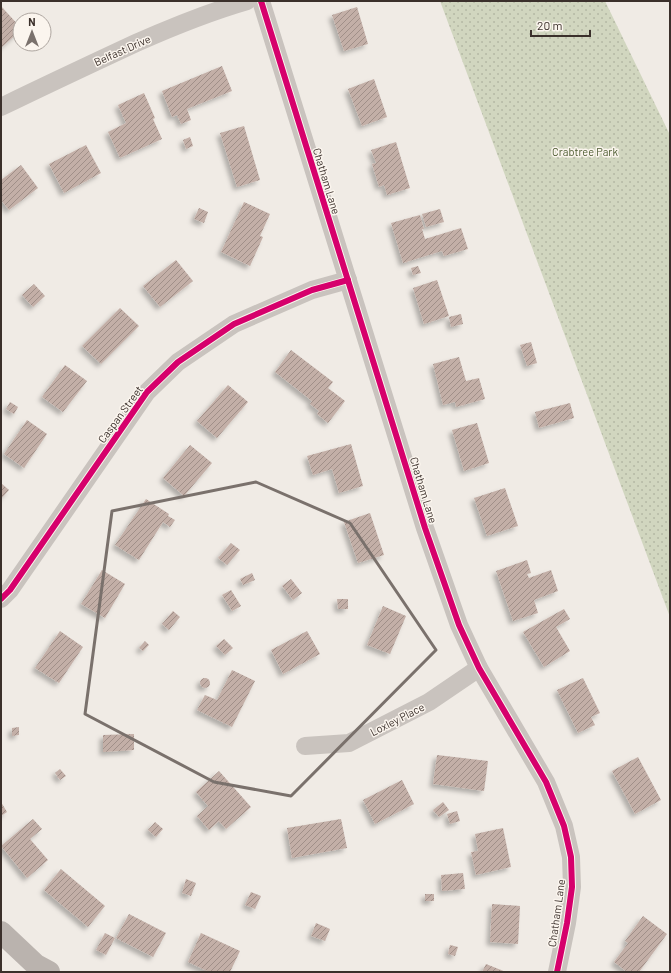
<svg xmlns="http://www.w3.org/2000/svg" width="671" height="973" viewBox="0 0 671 973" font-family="Barlow,sans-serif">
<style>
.park{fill:url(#park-dots)}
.building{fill:url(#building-hatch);filter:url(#shadow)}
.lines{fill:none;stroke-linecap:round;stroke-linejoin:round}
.street{stroke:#c9c3be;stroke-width:18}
.secondary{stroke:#bab3ae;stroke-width:22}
.cycleway-casing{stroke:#fbf5ee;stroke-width:8}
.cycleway{stroke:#d6006c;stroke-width:6}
.marked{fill:none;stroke:#7a716c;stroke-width:3;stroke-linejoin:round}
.labels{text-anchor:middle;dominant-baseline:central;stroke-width:3;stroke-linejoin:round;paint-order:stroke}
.street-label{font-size:11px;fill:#3b302b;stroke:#fbf5ee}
.park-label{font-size:11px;fill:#4a5a2e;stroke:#fbf5ee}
</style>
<defs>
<pattern id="park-dots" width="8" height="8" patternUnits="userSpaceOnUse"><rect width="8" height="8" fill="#d1d6bf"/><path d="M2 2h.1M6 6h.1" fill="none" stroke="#b4b8a4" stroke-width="1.8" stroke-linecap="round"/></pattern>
<pattern id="building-hatch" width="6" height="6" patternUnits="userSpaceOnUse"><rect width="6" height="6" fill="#c3afa7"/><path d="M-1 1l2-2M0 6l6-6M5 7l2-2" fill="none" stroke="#a08f88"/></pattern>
<filter id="shadow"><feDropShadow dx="-3.5" dy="3.5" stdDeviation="2" flood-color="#0004"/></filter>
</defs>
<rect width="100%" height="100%" fill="#f0ebe5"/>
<!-- park -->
<path class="park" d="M440,1h165l65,134v482z"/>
<!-- building -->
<g class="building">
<path d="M1,6l19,21v4l-19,17z"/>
<path d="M357,7l11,37 -24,7 -12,-36z"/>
<path d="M222,66l10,25 -45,18 4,11 -10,4 -4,-9 -5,2 -10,-26z"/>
<path d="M374,79l13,38 -25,9 -14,-37z"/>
<path d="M144,93l11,25 -2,1 9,20 -42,19 -12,-26 18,-9 -8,-18z"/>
<path d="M244,126l16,54 -23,7 -17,-54z"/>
<path d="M190,137l3,9 -7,3 -3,-9z"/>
<path d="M396,142l14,46 -23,7 -3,-10 -5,2 -7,-23 4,-1 -5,-13z"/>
<path d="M86,145l15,28 -37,20 -15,-29z"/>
<path d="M21,165l17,23 -29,22 -8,-10v-20z"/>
<path d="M244,202l26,12 -10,22 3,1 -13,29 -29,-14z"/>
<path d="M199,208l9,4 -4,11 -10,-4z"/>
<path d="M440,209l4,13 -18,5 -4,-13z"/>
<path d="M420,215l4,14h-2l3,10 36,-11 7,21 -24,7 -2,-5 -39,12 -12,-40z"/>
<path d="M176,260l17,21 -33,26 -17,-21z"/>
<path d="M418,266l3,7 -8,2 -2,-7z"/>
<path d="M437,280l12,36 -25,8 -11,-36z"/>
<path d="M34,284l11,12 -12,11 -11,-12z"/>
<path d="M120,308l19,18 -38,38 -19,-18z"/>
<path d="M461,314l2,10 -12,3 -2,-10z"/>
<path d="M531,342l6,21 -10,3 -7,-21z"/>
<path d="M291,350l42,32 -5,6 17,13 -17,22 -11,-9 2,-3 -9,-7 2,-3 -37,-29z"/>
<path d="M459,357l7,24 13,-3 6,21 -29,8 -1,-5 -12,3 -10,-41z"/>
<path d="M65,365l22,16 -24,31 -21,-15z"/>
<path d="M228,385l20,17 -31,36 -20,-17z"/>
<path d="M10,402l8,5 -4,7 -8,-5z"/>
<path d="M570,403l4,15 -35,10 -4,-16z"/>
<path d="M27,420l20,14 -23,34 -20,-14z"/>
<path d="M477,423l12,40 -25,8 -12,-41z"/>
<path d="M351,444l12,42 -24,7 -7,-24 -19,6 -6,-19z"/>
<path d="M190,445l22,18 -28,33 -21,-18z"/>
<path d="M1,483l8,7 -8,9z"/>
<path d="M505,488l13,38 -31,10 -13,-38z"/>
<path d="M146,499l23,15 -1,2 7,4 -5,7 -7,-5 -24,38 -24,-15z"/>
<path d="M370,513l14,42 -26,8 -14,-41z"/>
<path d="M231,543l9,7 -13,15 -9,-7z"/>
<path d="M527,560l4,13 -4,1 2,4 22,-8 7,21 -24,9 4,13 -25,8 -17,-50z"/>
<path d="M102,570l23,14 -20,34 -24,-14z"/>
<path d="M252,573l3,7 -12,5 -3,-6z"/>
<path d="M291,579l11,14 -9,7 -11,-14z"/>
<path d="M231,590l10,16 -9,5 -10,-16z"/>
<path d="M337,599h11v10h-10z"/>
<path d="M383,606l23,10 -16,38 -23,-9z"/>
<path d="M564,609l6,10 -14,8 14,24 -26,16 -21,-35z"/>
<path d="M173,611l7,6 -11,13 -7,-6z"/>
<path d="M60,631l23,16 -24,36 -24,-15z"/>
<path d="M307,631l13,23 -37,20 -12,-24z"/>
<path d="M224,639l9,9 -8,7 -9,-9z"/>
<path d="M145,641l4,4 -6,6 -4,-3z"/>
<path d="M232,670l23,11 -23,46 -35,-17 8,-15 12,5z"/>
<path d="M583,678l17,35 -9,4 4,8 -17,8 -21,-43z"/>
<circle cx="205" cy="683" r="5"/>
<path d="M19,727v8l-7,1v-8z"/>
<path d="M134,734v16l-31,2v-17z"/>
<path d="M437,755l51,6 -4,30 -51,-7z"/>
<path d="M638,757l23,43 -26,14 -23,-43z"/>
<path d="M60,769l6,7 -6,4 -5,-7z"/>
<path d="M219,771l32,36 -25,22 -7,-8 -10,9 -12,-14 11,-10 -12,-14z"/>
<path d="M402,780l12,24 -39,20 -12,-24z"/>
<path d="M1,802l6,10 -6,4z"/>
<path d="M443,802l6,8 -10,7 -6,-7z"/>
<path d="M457,811l3,10 -10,3 -3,-10z"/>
<path d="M33,819l9,10 -12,10 18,21 -21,18 -26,-32z"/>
<path d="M341,819l6,29 -55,10 -5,-30z"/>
<path d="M155,822l8,7 -7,8 -8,-7z"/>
<path d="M503,828l8,39 -35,8 -5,-23 7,-1 -3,-17z"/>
<path d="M61,869l44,37 -17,21 -44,-37z"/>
<path d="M463,873l2,16 -23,2 -1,-16z"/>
<path d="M186,879l10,4 -5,13 -9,-3z"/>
<path d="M251,892l10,4 -6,13 -10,-4z"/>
<rect x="425" y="894" width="9" height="7"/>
<path d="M492,904l28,2 -2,38 -28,-2z"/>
<path d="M129,914l37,19 -13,24 -37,-19z"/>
<path d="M643,916l24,18 -28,38h-12l-13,-10 14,-19 -3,-2z"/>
<path d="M316,923l14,6 -5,12 -14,-5z"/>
<path d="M105,933l10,5 -9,17 -10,-5z"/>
<path d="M201,933l39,18 -10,21h-21l-21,-10z"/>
<path d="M450,945l8,2 -3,9 -7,-2z"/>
<path d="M486,964l20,8h-24z"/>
</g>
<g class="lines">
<!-- street -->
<g class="street">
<path d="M261,1l164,527 34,97 20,43 67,114 18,44 7,31 1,30 -5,36 -10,49"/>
<path d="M1,107c45,-22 90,-43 135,-64 36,-16 73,-31 111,-42"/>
<path d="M1,599l9,-9 137,-198 31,-30 56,-38 78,-34 36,-10"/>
<path d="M305,746l44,-3 80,-41 50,-34"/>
</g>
<!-- secondary -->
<path class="secondary" d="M1,932l35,33 13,7"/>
<defs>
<g id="cycleway">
<path d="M261,1l164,527 34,97 20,43 67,114 18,44 7,31 1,30 -5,36 -10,49"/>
<path d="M1,599l9,-9 137,-198 31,-30 56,-38 78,-34 36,-10"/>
</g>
</defs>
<!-- cycleway casing -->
<use href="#cycleway" class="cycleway-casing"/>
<!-- cycleway -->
<use href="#cycleway" class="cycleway"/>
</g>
<!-- marked area -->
<path class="marked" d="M256,482l94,41 86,127 -145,146 -77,-14 -129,-68 27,-203z"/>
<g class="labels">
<!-- street labels -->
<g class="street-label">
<text transform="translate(122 50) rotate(-24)">Belfast Drive</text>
<text transform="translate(327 181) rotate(73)">Chatham Lane</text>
<text transform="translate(120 414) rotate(-54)">Caspan Street</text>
<text transform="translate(424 490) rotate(73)">Chatham Lane</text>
<text transform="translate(397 719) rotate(-27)">Loxley Place</text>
<text transform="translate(556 913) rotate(-82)">Chatham Lane</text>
</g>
<!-- park labels -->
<g class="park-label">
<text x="585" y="151">Crabtree Park</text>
</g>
</g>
<!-- border -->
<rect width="671" height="973" fill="none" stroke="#3b302b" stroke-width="4"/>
<!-- north arrow -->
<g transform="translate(32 32)"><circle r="19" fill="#fbf5ee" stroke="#aea6a0"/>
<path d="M0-3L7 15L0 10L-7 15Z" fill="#7a716c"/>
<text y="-6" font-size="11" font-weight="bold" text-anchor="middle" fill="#3b302b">N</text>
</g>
<!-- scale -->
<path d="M531 30v6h59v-6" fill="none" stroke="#3b302b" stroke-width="2"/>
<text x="537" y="30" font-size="12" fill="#3b302b" stroke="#fbf5ee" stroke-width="3" paint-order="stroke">20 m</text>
</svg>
